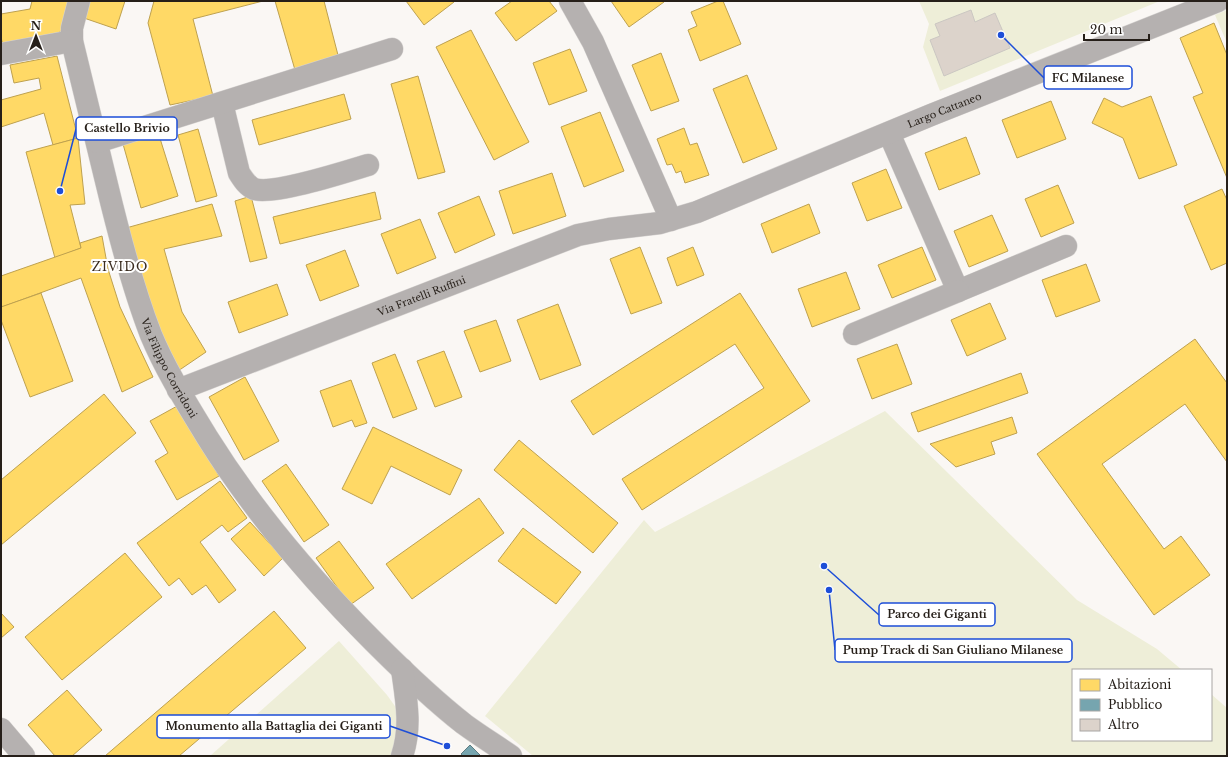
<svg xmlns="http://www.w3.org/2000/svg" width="1228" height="757" viewBox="0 0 1228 757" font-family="'Libre Baskerville',serif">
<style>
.green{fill:#eeeed8}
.homes{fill:#ffd966;stroke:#bea14f}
.public{fill:#76a5af;stroke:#5e7d82}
.building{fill:#dcd3cb;stroke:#cbc7c2}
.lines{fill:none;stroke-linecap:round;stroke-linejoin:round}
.minor-casing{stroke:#d7d4d2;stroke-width:23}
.minor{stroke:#b5b1b0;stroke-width:22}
.labels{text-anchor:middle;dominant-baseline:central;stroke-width:4;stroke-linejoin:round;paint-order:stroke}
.street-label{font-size:10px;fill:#261f19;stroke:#fff}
.quarter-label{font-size:12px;letter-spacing:1px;fill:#3b2d20;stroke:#fff}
.leader{fill:none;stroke:#1d4ed8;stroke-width:1.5}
.callout-dot{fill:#1d4ed8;stroke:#fff;stroke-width:1.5}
.callout{fill:#fff;stroke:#1d4ed8;stroke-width:1.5}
.callout-label{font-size:11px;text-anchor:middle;font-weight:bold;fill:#261f19}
</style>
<rect width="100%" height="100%" fill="#faf7f4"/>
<!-- green -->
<g class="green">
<path d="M919,1h241l-220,90 -17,-44 6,-23z"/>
<path d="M1227,10v33l-12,-28z"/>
<path d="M885,411l192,189 80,49 25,21h-109v70h138v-46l16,14v48h-694l-48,-40 159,-196 11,12z"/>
<path d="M339,641l48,54 10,14 3,15 -6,27 -4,5h-180z"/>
</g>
<!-- homes -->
<g class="homes">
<path d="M32,1h38l-8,29 -7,6 -52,10 -2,-9v-23l29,-5z"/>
<path d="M86,1h39l-9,28 -35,-12z"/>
<path d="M154,1h109l-70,18 20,77 -43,9 -22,-82z"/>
<path d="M275,1h49l15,58 -44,11z"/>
<path d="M406,1h47l1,1 -30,23z"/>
<path d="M512,1h37l8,10 -41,30 -21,-28z"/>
<path d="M611,1h53v1l-35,25z"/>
<path d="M718,1h5l18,43 -41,17 -12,-31 9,-4 -6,-14z"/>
<path d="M1214,23l13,32v123l-34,-81 10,-4 -23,-55z"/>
<path d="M471,30l58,112 -35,18 -58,-113z"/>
<path d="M570,49l17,42 -38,14 -16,-42z"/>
<path d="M661,53l18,48 -28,10 -19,-46z"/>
<path d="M57,56l21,82 -25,7 -9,-32 -43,14v-27l40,-11 -2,-11 -25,5 -4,-18z"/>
<path d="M747,75l30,74 -34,14 -30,-74z"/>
<path d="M418,76l27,96 -27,7 -27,-95z"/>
<path d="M344,94l7,25 -92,26 -7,-25z"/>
<path d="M1151,96l26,69 -38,14 -16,-41 -31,-15 12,-25 18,9z"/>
<path d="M1051,101l15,38 -49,19 -15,-38z"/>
<path d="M600,112l24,59 -40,16 -23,-60z"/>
<path d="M684,128l6,17 7,-2 12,32 -24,8 -4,-12 -5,2 -4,-9 -5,1 -10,-26z"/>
<path d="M198,129l19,67 -21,6 -18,-67z"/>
<path d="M158,132l20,64 -37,12 -18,-64z"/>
<path d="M966,137l14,37 -41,16 -14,-37z"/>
<path d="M78,138l7,66 -15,1 11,43 -26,10 -29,-106z"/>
<path d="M886,169l16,39 -35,13 -15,-38z"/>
<path d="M552,173l14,43 -53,18 -14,-43z"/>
<path d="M1058,185l16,38 -33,14 -16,-38z"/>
<path d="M1222,189l5,11v63l-16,7 -27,-64z"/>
<path d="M375,192l6,27 -101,25 -7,-27z"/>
<path d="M251,196l16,62 -17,4 -15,-61z"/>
<path d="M479,196l16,39 -40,18 -17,-40z"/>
<path d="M212,204l10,32 -58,13 18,63 24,40 -28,19 -26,-53 -26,-90z"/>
<path d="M809,204l11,29 -48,20 -11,-29z"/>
<path d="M992,215l16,36 -39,16 -15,-36z"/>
<path d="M420,219l16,39 -39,16 -16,-40z"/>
<path d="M102,236l6,33 12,38 33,70 -31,15 -41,-114 -79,29 -1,-4v-27l80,-28 -1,-5z"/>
<path d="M640,247l22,56 -31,11 -21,-55z"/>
<path d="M693,247l11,28 -27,11 -10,-28z"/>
<path d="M922,247l14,33 -44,18 -14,-33z"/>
<path d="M345,250l14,36 -39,15 -14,-36z"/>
<path d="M1086,264l14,37 -44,16 -14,-37z"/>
<path d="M846,272l14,37 -48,18 -14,-38z"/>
<path d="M277,284l11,31 -49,18 -11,-31z"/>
<path d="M41,293l32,88 -43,16 -29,-77v-13z"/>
<path d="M740,293l70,108 -168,109 -20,-31 142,-91 -29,-44 -142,91 -22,-34z"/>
<path d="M990,303l16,36 -39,17 -16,-36z"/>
<path d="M558,304l23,61 -41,15 -23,-60z"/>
<path d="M496,320l15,41 -31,11 -16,-41z"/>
<path d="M1195,339l32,44v79l-42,-58 -83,60 62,85 17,-13 29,39 -56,40 -117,-161z"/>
<path d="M897,344l15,40 -40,15 -15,-40z"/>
<path d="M444,351l18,46 -27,10 -18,-46z"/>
<path d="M395,354l22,55 -24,9 -21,-55z"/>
<path d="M1021,373l7,20 -110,39 -7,-19z"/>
<path d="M245,377l34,64 -35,19 -35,-63z"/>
<path d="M351,380l16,43 -12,4 -3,-7 -19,7 -13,-36z"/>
<path d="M104,394l32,39 -135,112v-65z"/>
<path d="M179,405l40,71 -42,24 -22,-39 13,-8 -18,-32z"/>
<path d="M1012,417l5,16 -26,9 4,12 -39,13 -26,-23z"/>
<path d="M373,427l89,43 -12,25 -59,-29 -19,38 -30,-15z"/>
<path d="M519,440l99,83 -25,30 -99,-83z"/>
<path d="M286,464l43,61 -25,17 -42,-61z"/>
<path d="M220,481l27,37 -19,14 -6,-7 -22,17 36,48 -17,13 -13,-18 -14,10 -13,-17 -10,8 -32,-43z"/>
<path d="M479,498l25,35 -92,66 -26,-35z"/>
<path d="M250,522l33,36 -19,18 -33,-37z"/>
<path d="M523,528l58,44 -25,32 -58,-43z"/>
<path d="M339,541l35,47 -24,17 -34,-47z"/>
<path d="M125,553l37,44 -100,83 -37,-43z"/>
<path d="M274,611l32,37 -127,108h-74z"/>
<path d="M1,613l13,14 -13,11z"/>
<path d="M67,690l35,40 -30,26h-17l-27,-31z"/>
</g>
<!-- public -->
<path class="public" d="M470,745l11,11h-18l-2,-2z"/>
<!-- building -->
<path class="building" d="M971,10l4,12 20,-9 15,35 -66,28 -14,-36 10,-4 -5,-12z"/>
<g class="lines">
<defs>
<g id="minor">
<path id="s1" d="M79,1l-7,27v13c12,48 23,96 35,144 12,50 25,101 44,150 15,36 36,69 56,102 48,77 104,142 167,205 29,29 58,57 90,82 15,11 31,21 47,32"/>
<path d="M570,1l23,41 78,178"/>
<path d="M1,54l71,-13"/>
<path d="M222,103l17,70c4,6 8,13 15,16 20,6 91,-17 114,-24"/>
<path d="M889,133l69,158 108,-45"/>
<path d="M97,142l295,-93"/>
<path d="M854,334l104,-43"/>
<path id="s2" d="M178,390l400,-155 31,-6 51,-6 37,-11 234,-97 287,-114"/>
<path d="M1,729l23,27"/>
<path d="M402,756c10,-29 4,-58 0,-87"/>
</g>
</defs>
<!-- minor casing -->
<use href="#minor" class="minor-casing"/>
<!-- minor -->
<use href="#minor" class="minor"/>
</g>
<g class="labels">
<!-- street labels -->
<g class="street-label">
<text stroke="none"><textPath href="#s2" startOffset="818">Largo Cattaneo</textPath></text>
<text stroke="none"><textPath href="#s2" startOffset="261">Via Fratelli Ruffini</textPath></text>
<text stroke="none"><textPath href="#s1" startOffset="383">Via Filippo Corridoni</textPath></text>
</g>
<!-- quarter labels -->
<g class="quarter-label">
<text x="120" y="266">ZIVIDO</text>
</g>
</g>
<!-- callouts -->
<path class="leader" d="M1001 35L1044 78M60 191L76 129M824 566L879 615M829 590L835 650M447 746L390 726"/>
<g class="callout-dot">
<circle cx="1001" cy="35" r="4"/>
<circle cx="60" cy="191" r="4"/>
<circle cx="824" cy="566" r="4"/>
<circle cx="829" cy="590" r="4"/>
<circle cx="447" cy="746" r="4"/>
</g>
<g class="callout">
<rect x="1044" y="66" width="88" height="23" rx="4"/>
<rect x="76" y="117" width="101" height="23" rx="4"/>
<rect x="879" y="603" width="116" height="23" rx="4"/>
<rect x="835" y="639" width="237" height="23" rx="4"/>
<rect x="157" y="715" width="233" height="23" rx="4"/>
</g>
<g class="callout-label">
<text x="1088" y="82">FC Milanese</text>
<text x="127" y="132">Castello Brivio</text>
<text x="937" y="618">Parco dei Giganti</text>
<text x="953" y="654">Pump Track di San Giuliano Milanese</text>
<text x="274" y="730">Monumento alla Battaglia dei Giganti</text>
</g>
<!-- border -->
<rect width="1228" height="757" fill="none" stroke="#261f19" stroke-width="4"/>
<!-- legend -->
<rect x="1072" y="669" width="140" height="72" fill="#ffffff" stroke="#a8a5a3"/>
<rect x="1080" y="679" width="20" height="12" fill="#ffd966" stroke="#a8a5a3"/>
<text x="1108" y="689" font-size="12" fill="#261f19">Abitazioni</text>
<rect x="1080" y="699" width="20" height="12" fill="#76a5af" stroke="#a8a5a3"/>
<text x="1108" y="709" font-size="12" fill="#261f19">Pubblico</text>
<rect x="1080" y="719" width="20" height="12" fill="#dcd3cb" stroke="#a8a5a3"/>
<text x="1108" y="729" font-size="12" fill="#261f19">Altro</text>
<!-- north arrow -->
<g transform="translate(36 36)" stroke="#ffffff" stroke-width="3" paint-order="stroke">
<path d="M0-3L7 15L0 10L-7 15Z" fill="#261f19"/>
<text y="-6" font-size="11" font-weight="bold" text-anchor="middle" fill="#261f19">N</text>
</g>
<!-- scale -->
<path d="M1084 34v6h65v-6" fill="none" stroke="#261f19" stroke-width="2"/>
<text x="1090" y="34" font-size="12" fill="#261f19" stroke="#ffffff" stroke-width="3" paint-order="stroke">20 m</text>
</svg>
